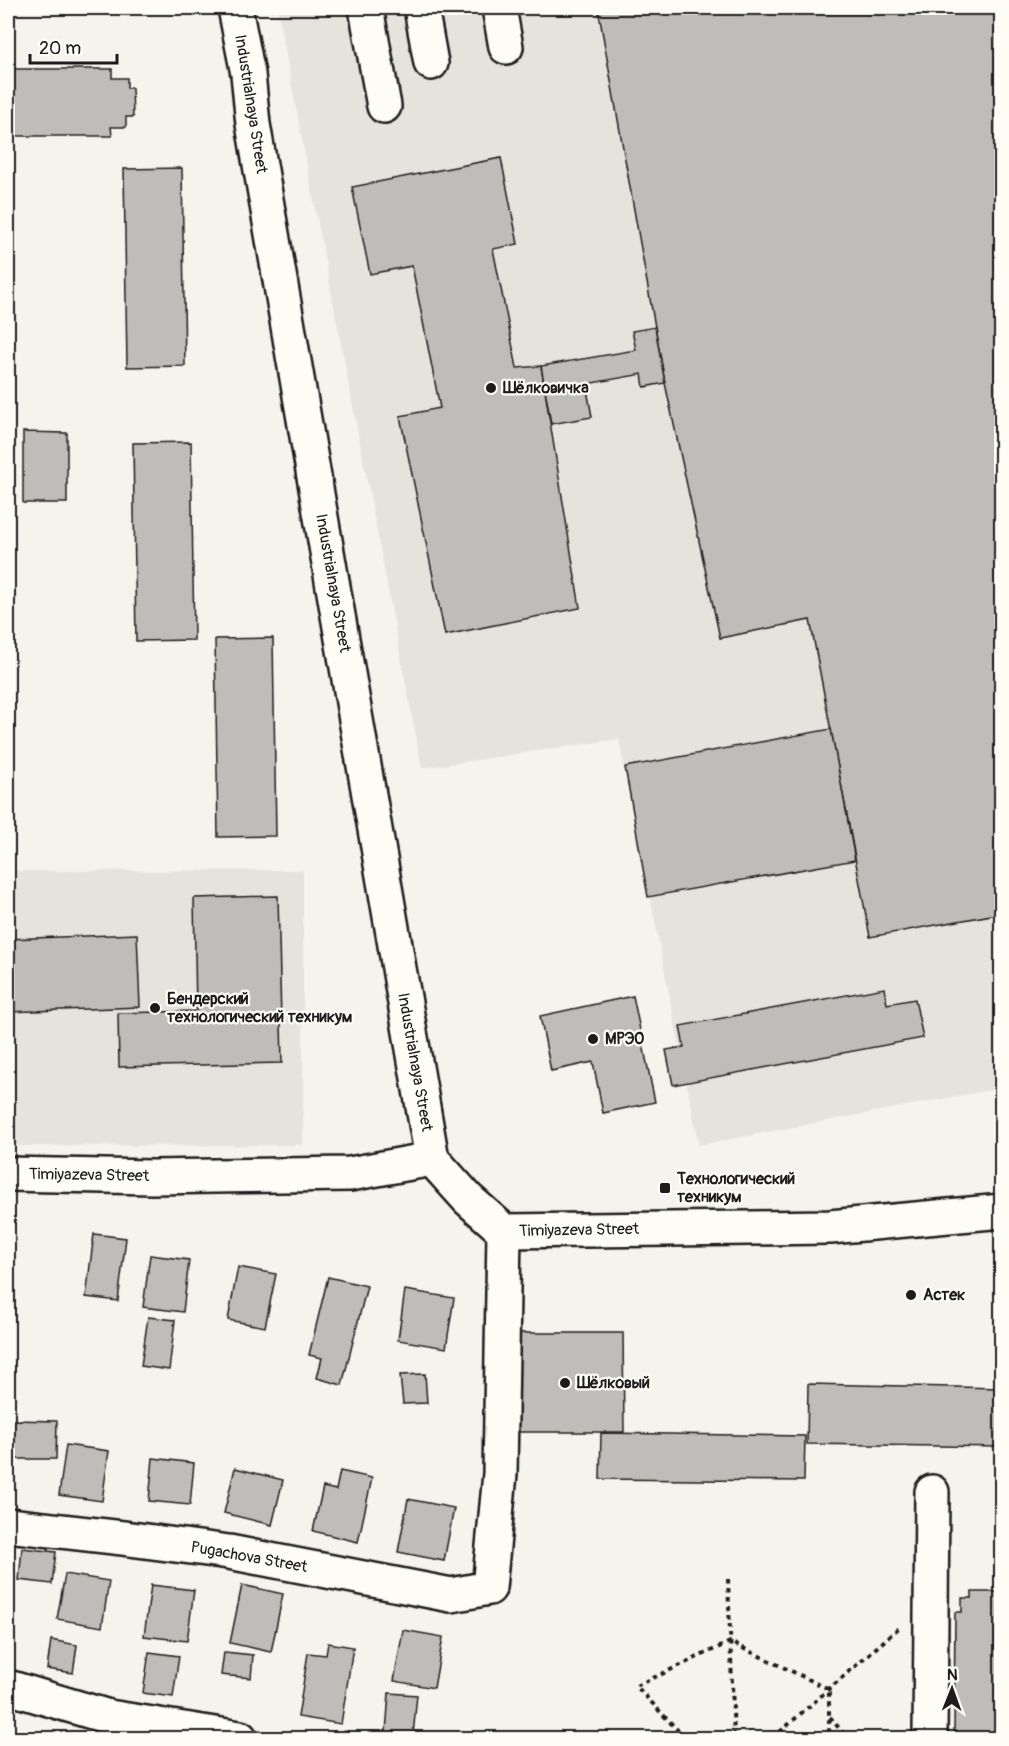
<svg xmlns="http://www.w3.org/2000/svg" width="1009" height="1746" viewBox="0 0 1009 1746" font-family="Pangolin,sans-serif">
<style>
.built{fill:#e4e3de}
.building{fill:#bebdba;stroke:#1c1c1c;stroke-width:1.5}
.lines{fill:none;stroke-linecap:round;stroke-linejoin:round}
.minor-casing{stroke:#1c1c1c;stroke-width:38}
.path{stroke:#1c1c1c;stroke-width:4;stroke-dasharray:4.5 4.5;stroke-linecap:butt}
.minor{stroke:#fdfcf7;stroke-width:33}
.poi-dot{fill:#1c1c1c;stroke:#fdfcf7;stroke-width:2}
.labels{text-anchor:middle;dominant-baseline:central;stroke-width:4.5;stroke-linejoin:round;paint-order:stroke}
.street-label{font-size:16px;fill:#1c1c1c;stroke:#fdfcf7}
.poi-label{font-size:16px;font-weight:bold;fill:#1c1c1c;stroke:#fdfcf7;text-anchor:start}
</style>
<rect width="100%" height="100%" fill="#f4f3ee"/>
<filter id="ink" filterUnits="userSpaceOnUse"><feTurbulence type="fractalNoise" baseFrequency=".0167" numOctaves="2"/><feDisplacementMap in="SourceGraphic" scale="12" xChannelSelector="R" yChannelSelector="G"/><feConvolveMatrix kernelMatrix="1 2 1 2 8 2 1 2 1" color-interpolation-filters="sRGB"/></filter>
<g filter="url(#ink)">
<!-- built -->
<g class="built">
<path d="M277,8h724v1080l-302,57 -80,-406 -197,29z"/>
<path d="M303,870v275l-295,1v-275z"/>
</g>
<!-- building -->
<g class="building">
<path d="M598,8h404v905l-132,24 -60,-317 -90,18 -55,-255z"/>
<path d="M8,69h104v9h15v10h5l1,29h-7v10h-15l1,9h-104z"/>
<path d="M501,158l17,86 -25,5 24,119 24,-2 39,242 -135,27 -45,-219 40,-8 -28,-142 -42,8 -18,-87z"/>
<path d="M182,168l3,198 -58,1 -3,-198z"/>
<path d="M655,327l10,56 -21,4 -2,-13 -56,10 6,33 -41,7 -10,-58 95,-16 -4,-19z"/>
<path d="M23,432l44,1v70h-44z"/>
<path d="M191,442l3,198 -58,1 -3,-198z"/>
<path d="M273,638l3,198 -58,1 -3,-198z"/>
<path d="M831,729l24,131 -207,37 -23,-130z"/>
<path d="M278,896l4,167 -163,4 -1,-54 78,-2 -2,-113z"/>
<path d="M137,934l3,73 -132,5v-73z"/>
<path d="M884,988l3,16 28,-5 8,39 -250,47 -7,-35 18,-3 -4,-21z"/>
<path d="M633,996l22,106 -52,11 -10,-51 -42,9 -11,-55z"/>
<path d="M94,1234l32,4 -8,63 -32,-4z"/>
<path d="M150,1255l39,5 -6,52 -40,-5z"/>
<path d="M238,1267l38,7 -11,53 -37,-7z"/>
<path d="M328,1277l39,9 -25,99 -25,-7 5,-20 -13,-3z"/>
<path d="M405,1290l49,8 -8,50 -48,-8z"/>
<path d="M148,1317l27,3 -6,50 -28,-4z"/>
<path d="M507,1333h116l1,99h-117z"/>
<path d="M425,1374l2,29 -24,1 -3,-29z"/>
<path d="M808,1384l194,4v59l-195,-3z"/>
<path d="M11,1420l46,1 -1,38h-46z"/>
<path d="M601,1433l204,3 -1,45 -204,-2z"/>
<path d="M66,1445l43,6 -7,50 -43,-6z"/>
<path d="M153,1458l41,5 -4,42 -41,-4z"/>
<path d="M235,1468l48,12 -11,45 -48,-12z"/>
<path d="M340,1471l32,7 -14,64 -45,-11 10,-44 13,3z"/>
<path d="M408,1499l46,9 -10,53 -46,-9z"/>
<path d="M22,1548l34,4 -4,32 -33,-4z"/>
<path d="M65,1574l44,7 -7,46 -45,-8z"/>
<path d="M151,1585l43,5 -7,51 -43,-5z"/>
<path d="M242,1585l41,9 -12,58 -41,-9z"/>
<path d="M972,1592h30v146h-48l1,-126h7v-14h10z"/>
<path d="M403,1630l40,7 -9,51 -40,-7z"/>
<path d="M51,1640l26,5 -4,28 -26,-4z"/>
<path d="M328,1643l25,4 -12,77 -43,-7 10,-64 18,2z"/>
<path d="M149,1652l30,4 -6,41 -30,-4z"/>
<path d="M224,1652l29,3 -2,23 -30,-3z"/>
<path d="M389,1693l28,2 -4,40 -27,-3z"/>
</g>
<g class="lines">
<defs>
<g id="minor">
<path d="M235,8l13,66 5,50 179,1035"/>
<path d="M366,8l18,98"/>
<path d="M421,8l10,55"/>
<path d="M499,8l7,39"/>
<path d="M432,1159l36,40 36,32 326,-4 172,-16"/>
<path d="M8,1174l144,3 198,-3 82,-15"/>
<path d="M8,1525l115,13 106,14 222,43 38,-7 11,-114 4,-243"/>
<path d="M8,1687l101,30 131,21"/>
<path d="M930,1738l2,-246"/>
</g>
</defs>
<!-- minor casing -->
<use href="#minor" class="minor-casing"/>
<!-- path -->
<g class="path">
<path d="M728,1579l6,159"/>
<path d="M830,1717l17,21"/>
<path d="M685,1738l-49,-52 94,-44 99,47v49"/>
<path d="M773,1738l128,-112"/>
</g>
<!-- minor -->
<use href="#minor" class="minor"/>
</g>
</g>
<!-- markers -->
<g class="poi-dot">
<circle cx="491" cy="388" r="6"/>
<circle cx="155" cy="1008" r="6"/>
<circle cx="593" cy="1039" r="6"/>
<rect x="659" y="1182" width="12" height="12" rx="3"/>
<circle cx="911" cy="1295" r="6"/>
<circle cx="565" cy="1383" r="6"/>
</g>
<g class="labels">
<!-- street labels -->
<g class="street-label">
<text transform="translate(251 104) rotate(81)">Industrialnaya Street</text>
<text transform="translate(333 583) rotate(80)">Industrialnaya Street</text>
<text transform="translate(415 1062) rotate(80)">Industrialnaya Street</text>
<text transform="translate(89 1175) rotate(1)">Timiyazeva Street</text>
<text transform="translate(579 1230) rotate(-1)">Timiyazeva Street</text>
<text transform="translate(249 1557) rotate(10)">Pugachova Street</text>
</g>
<!-- poi labels -->
<g class="poi-label">
<text x="503" y="388">Шёлковичка</text>
<text x="167" y="999">Бендерский<tspan x="167" dy="18">технологический техникум</tspan></text>
<text x="605" y="1039">МРЭО</text>
<text x="677" y="1179">Технологический<tspan x="677" dy="18">техникум</tspan></text>
<text x="923" y="1295">Астек</text>
<text x="577" y="1383">Шёлковый</text>
</g>
</g>
<!-- margin -->
<rect width="1009" height="1746" fill="none" stroke="#fdfcf7" stroke-width="30"/>
<rect x="15" y="15" width="979" height="1716" fill="none" stroke="#1c1c1c" stroke-width="2" filter="url(#ink)"/>
<!-- north arrow -->
<g transform="translate(952 1689) rotate(1)" stroke="#fdfcf7" stroke-width="4.5" paint-order="stroke">
<path d="M0-4.5L10 22L0 15L-10 22Z" fill="#1c1c1c"/>
<text y="-9" font-size="16" font-weight="bold" text-anchor="middle" fill="#1c1c1c">N</text>
</g>
<!-- scale -->
<path d="M30 54v9h87v-9" fill="none" stroke="#1c1c1c" stroke-width="3"/>
<text x="39" y="54" font-size="18" fill="#1c1c1c" stroke="#fdfcf7" stroke-width="4.5" paint-order="stroke">20 m</text>
</svg>
